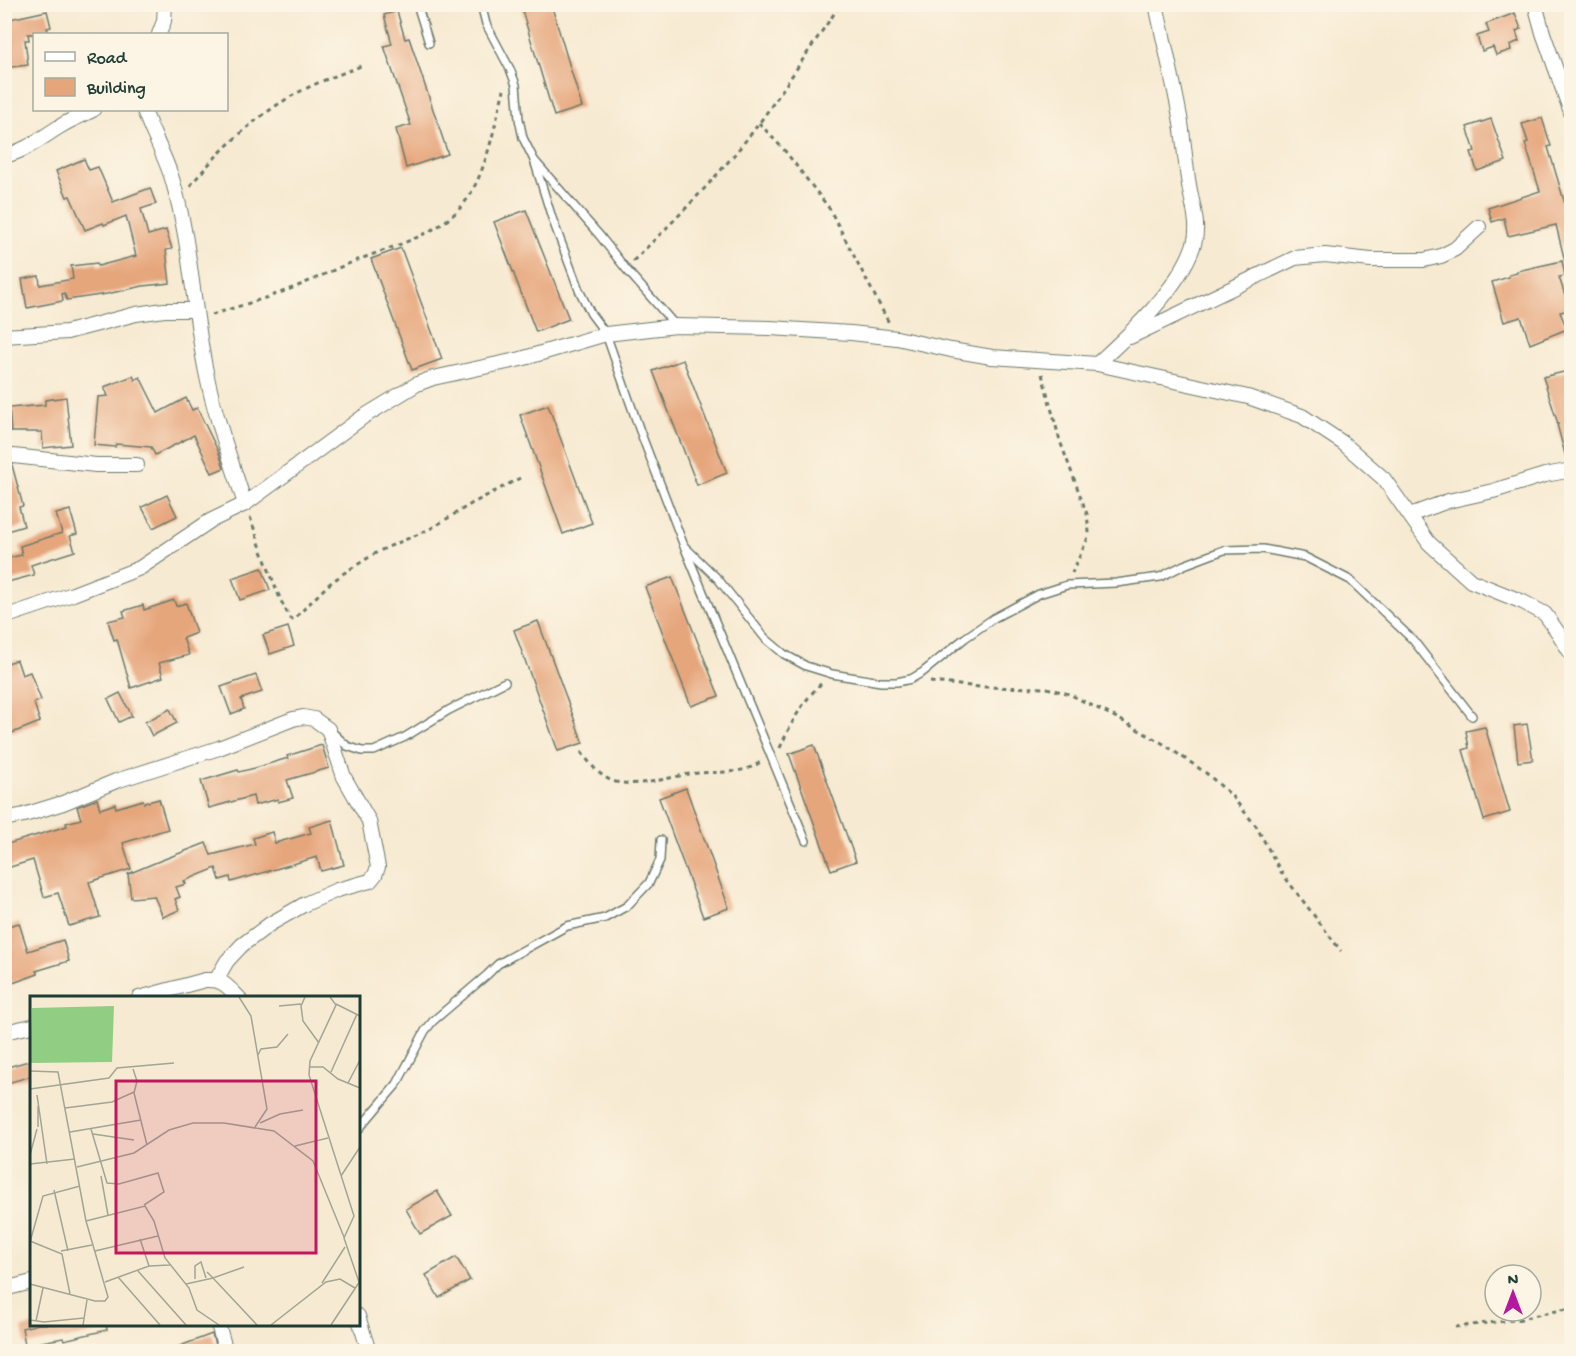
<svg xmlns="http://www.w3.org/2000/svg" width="1576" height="1356" viewBox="0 0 1576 1356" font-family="'Gochi Hand',sans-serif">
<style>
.building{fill:#e6a67b}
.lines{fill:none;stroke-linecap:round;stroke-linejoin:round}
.service-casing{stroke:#6b7a6b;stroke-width:10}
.minor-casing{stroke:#6b7a6b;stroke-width:16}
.path{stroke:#6b7a6b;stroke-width:3;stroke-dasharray:4.5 4.5;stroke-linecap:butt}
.service{stroke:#fff;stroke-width:7}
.minor{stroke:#fff;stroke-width:14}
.inset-road{fill:none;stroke:#a1a593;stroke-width:1.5}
.view{fill:#c2185b;fill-opacity:0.15;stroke:#c2185b;stroke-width:3}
.inset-edge{fill:none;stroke:#1f3d34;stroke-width:3}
</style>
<rect width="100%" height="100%" fill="#fcf5e5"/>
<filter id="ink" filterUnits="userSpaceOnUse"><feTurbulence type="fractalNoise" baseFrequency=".0167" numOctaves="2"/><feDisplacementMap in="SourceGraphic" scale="12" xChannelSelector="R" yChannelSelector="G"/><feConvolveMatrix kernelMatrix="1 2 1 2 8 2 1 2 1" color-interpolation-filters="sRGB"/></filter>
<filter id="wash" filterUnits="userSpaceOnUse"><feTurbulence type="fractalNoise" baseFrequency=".008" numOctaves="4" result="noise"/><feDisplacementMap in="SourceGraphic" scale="24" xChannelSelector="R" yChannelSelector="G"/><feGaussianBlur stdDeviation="1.35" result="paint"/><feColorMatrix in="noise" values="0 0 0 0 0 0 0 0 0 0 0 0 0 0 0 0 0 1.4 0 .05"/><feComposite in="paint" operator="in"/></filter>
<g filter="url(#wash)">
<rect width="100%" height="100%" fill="#f7ead2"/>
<g id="blocks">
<!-- building -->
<g class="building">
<path d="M520,4h31l31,103 -28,9z"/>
<path d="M47,11l4,16 -4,1 2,6h-21l1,6h-4l3,25 -24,3v-45l7,-1 -1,-3z"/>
<path d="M397,11l8,28 4,-1 39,116 -42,14 -10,-39 15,-4 -27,-79 8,-2 -8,-29z"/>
<path d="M1515,13l6,16 -5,2 3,10 -9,4 1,5 -15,5 -3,-8 -11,4 -5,-15 12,-4 -3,-8z"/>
<path d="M1542,118l9,28 -3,1 20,67 4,-1v53h-6l-10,-41 -48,11 -4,-18 -12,4 -4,-14 52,-17 -15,-48 3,-1 -6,-18z"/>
<path d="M1491,119l15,42 -29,10 -6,-19 4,-1 -8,-24z"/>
<path d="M84,159l5,11 9,-3 15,35 37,-14 6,16 -15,5 7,26 18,-5 6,19 -6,1 4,33 -27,3 -36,8 -40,6 -3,-7 -2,1 1,7 -36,7 -5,-29 17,-3 1,9 33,-6 -2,-13 26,-3 1,3 38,-10 -10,-40 -22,9 -1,-2 -18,7 -15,-34 -3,1 -11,-26z"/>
<path d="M526,210l43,109 -33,13 -42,-110z"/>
<path d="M401,248l41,111 -30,11 -41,-111z"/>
<path d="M1562,261l3,15 -6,1 11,33 -10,2 7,17 -37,15 -9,-27 -17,5 -12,-40 17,-5v-2l8,-2v-2z"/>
<path d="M683,360l44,113 -30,12 -44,-114z"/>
<path d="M1572,370v91l-5,1 -10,-38h1l-15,-47z"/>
<path d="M133,376l2,4 5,-3 18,36 28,-15 6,12 5,-2 22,45 5,15 -12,5 -18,-38 -39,20 -4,-8 -35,-3 -1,3 -21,-2 4,-48 10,-1 -4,-9z"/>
<path d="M66,397l5,48 -28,3 -1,-16h-31l-2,-24 36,-3v-5z"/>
<path d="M548,405l44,118 -29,11 -43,-119z"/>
<path d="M4,464l8,1 11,41 -4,1 5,19 -20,6z"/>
<path d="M167,495l10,21 -24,12 -11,-21z"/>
<path d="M70,510l7,24 -7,2 5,15 -44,14 3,10 -30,8v-24l18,-4 -2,-9 42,-13 -6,-19z"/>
<path d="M262,568l8,22 -30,10 -8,-22z"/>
<path d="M672,577l47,119 -28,10 -46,-119z"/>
<path d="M174,600l2,6 10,-3 10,30 -13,5 6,17 -30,8 4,14 -32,11 -14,-49 -3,1 -6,-19 17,-4 -2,-6 20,-6 1,5z"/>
<path d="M538,621l45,122 -25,8 -44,-121z"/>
<path d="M288,627l6,19 -24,8 -7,-19z"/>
<path d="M17,660l5,15 8,-3 11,28 -7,3 6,19 -28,11 -8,-21v-48z"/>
<path d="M256,675l6,17 -21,7 3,10 -13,5 -10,-27z"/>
<path d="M120,693l12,23 -13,6 -11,-23z"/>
<path d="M170,709l7,14 -25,13 -7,-14z"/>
<path d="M1527,724l6,36 -15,2 -4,-36z"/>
<path d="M1485,727l25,85 -26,8 -21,-70 6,-2 -3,-17z"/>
<path d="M322,745l7,23 -42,12 6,18 -15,4v-3l-23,6 -2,-9 -44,12 -8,-27 37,-11 1,2 16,-4 33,-10 -1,-2z"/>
<path d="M814,745l42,116 -25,9 -42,-116z"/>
<path d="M686,788l43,120 -26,9 -44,-119z"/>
<path d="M97,799l3,10 15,-5 1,4 27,-8 1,3 15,-4 9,30 -45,14 8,26 -42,13 11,35 -31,9 -11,-33 -14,4 -11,-37 -29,9v-24l63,-19 -1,-3 15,-4 -4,-12z"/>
<path d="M332,820l12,45 -23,6 -4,-14 -86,25 -1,-5 -10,3 -4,-12 -32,13 2,3 -10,3 4,10 -5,2 4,11 -16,7 -9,-21 -23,2 -3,-24 29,-12 49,-19 5,12 44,-11 -2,-6 19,-6 3,11 36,-10 -2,-6z"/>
<path d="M19,923l9,28 35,-11 6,21 -33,10 2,3 -28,10 -6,-16v-24l5,-1 -4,-16z"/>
<path d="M32,1060v16l-28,8v-16z"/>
<path d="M437,1191l15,25 -32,18 -14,-25z"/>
<path d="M456,1257l14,23 -31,18 -13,-23z"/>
<path d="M39,1324h67l1,6 -43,10 -1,-2 -38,7 -3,-17z"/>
<path d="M212,1334l4,14 -10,4h-37v-2z"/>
</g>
</g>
</g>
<g filter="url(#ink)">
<use href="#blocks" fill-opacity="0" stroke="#6b7a6b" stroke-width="1.5"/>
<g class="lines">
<defs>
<g id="service">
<path d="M417,4l12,39"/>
<path d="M481,4l5,20 24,45 6,16 3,34 4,19 11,22 66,76 26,33 50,57"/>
<path d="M534,160l18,58 27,72 12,24 15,20 34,97 44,115 122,295"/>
<path d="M684,546l34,33 47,59 19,16 22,12 26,8 49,8h16l14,-3 12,-7 42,-34 29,-20 45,-24 28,-9 49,-2 44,-6 24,-12 40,-15 39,-1 42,8 45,23 63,60 59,76"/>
<path d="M332,732l15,14 15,5h12l31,-14 44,-27 56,-28"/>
<path d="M358,1130l39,-46 28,-53 8,-10 54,-46 11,-11 69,-38 38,-8 22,-12 22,-23 11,-23 1,-20"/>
</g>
<g id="minor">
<path d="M1535,4l8,29 29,82"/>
<path d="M159,34l5,-13 1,-17"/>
<path d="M144,110c8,24 22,47 29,72 18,62 20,127 33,190 9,45 25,88 39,132"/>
<path d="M4,156c22,-5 37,-18 55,-29 11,-7 23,-12 34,-17"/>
<path d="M4,336l63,-4 69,-18 28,-4h30"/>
<path d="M1130,337l165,-79 30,-3 46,5h53l17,-4 14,-7 24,-22"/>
<path d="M1097,364c35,-32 82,-75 97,-120 6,-19 -2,-40 -5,-59 -4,-23 -5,-46 -9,-68 -7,-38 -16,-75 -24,-113"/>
<path d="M4,455l92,10h41"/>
<path d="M1410,515l38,-14 45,-10 52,-16 27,-5"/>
<path d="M4,617l69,-23 67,-26 70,-47 35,-17 118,-87 54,-33 16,-6 88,-19 85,-25 70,-8 94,2 81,5 46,5 54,12 41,7 105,7 151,33 54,19 41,27 41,36 45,64 42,38 52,21 22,12 14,20 13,21"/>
<path d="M4,819l20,-4 39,-12 53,-22 103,-33 74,-29 10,-2 11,2 14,10 16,48 25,44 9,46 -3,8 -5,6 -33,9 -32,14 -35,20 -28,21 -15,16 -11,19"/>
<path d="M139,998l66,-18c18,-1 22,6 34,18"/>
<path d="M4,1032l28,-6"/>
<path d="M4,1289l28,-7"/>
<path d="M358,1316l11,36"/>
<path d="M218,1324l8,28"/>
</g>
</defs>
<!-- service casing -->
<use href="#service" class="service-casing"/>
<!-- minor casing -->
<use href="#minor" class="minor-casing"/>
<!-- path -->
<g class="path">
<path d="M759,123l26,28 44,57 60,115"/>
<path d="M190,186c29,-36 70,-74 111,-95 19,-10 40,-17 60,-25"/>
<path d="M633,261c45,-44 90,-89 127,-139 28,-39 53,-79 81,-118"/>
<path d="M212,315c26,-9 53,-16 78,-26 22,-8 42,-19 63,-27 38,-16 87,-26 112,-60 22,-30 29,-76 39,-112"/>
<path d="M1042,374l18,67 27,73 2,18 -2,8 -15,33"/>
<path d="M250,517l17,48 14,36 9,17 3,2 35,-35 16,-12 35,-22 51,-22 41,-25 49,-26"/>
<path d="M930,682l50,5 67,1 22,6 50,25 43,24 44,30 24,21 26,32 25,46 60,79"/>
<path d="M780,748c10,-23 23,-48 42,-65"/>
<path d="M581,752c10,12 19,26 35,30 25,5 49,-4 74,-8 25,-4 50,3 72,-13"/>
<path d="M1455,1327l67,-8 19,-5 31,-6"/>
</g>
<!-- service -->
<use href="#service" class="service"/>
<!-- minor -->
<use href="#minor" class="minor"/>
</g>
</g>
<!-- overview -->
<g transform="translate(30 996)">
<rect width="330" height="330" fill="#f7ead2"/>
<path d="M84,10l-2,56 -82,1 2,-55z" fill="#91ce83"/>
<path class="inset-road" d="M209,1l12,19 16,93 -12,18M275,1l-4,9 2,15 16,22M300,1l6,8 -26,56 -1,14 45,141 -10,22 16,47M306,8l24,12M249,10l22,-2M228,59l3,-6 16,-2 11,-13M279,71h14l15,12 22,9M103,73l4,12 -3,12 13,52M0,75l28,1 28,149 22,76 -3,4h-10l-65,-17M301,76l26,-58M318,87l12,-23M0,93l79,-11 8,-10 57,-5M7,99l10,69M35,112l47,-6 22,-10M230,127l20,-9 23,-4M8,131v-21M61,133l16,54 12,1 39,-11 6,19 -20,13M40,136l71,-12M63,138l41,6M265,150l33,-8M0,159l7,-26M0,168l45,-5M47,171l57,-14 35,-23 24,-7h31l50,8 39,30 31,76M71,180l7,39M311,180l19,-29M24,194l14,61M56,225l59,-15 9,15 11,37 24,30 8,22 22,15M110,243l9,27M0,245l32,13 8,40M0,246l13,-46 37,-10M31,255l31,-6M65,255l63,-15M108,275l48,54M177,276l6,6 31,-11M88,281l42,48M165,283v-13l6,-4 5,16M75,286l44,-16 21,-1M292,287l23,-36M156,288l27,-6 44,47M0,324l14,2 40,-4M6,325l7,-33M53,329l4,-25M241,329l55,-43 14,-3 15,9M301,329l29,-44"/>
<path class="view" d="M86,85h200v172h-200z"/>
<rect width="330" height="330" class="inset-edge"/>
</g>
<!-- margin -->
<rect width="1576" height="1356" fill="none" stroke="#fcf5e5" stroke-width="24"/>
<!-- legend -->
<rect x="33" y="33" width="195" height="78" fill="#fcf5e5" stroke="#a4ab9e" stroke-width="1.5"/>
<rect x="45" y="52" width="30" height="9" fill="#ffffff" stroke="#a4ab9e" stroke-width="1.5"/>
<text x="87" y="63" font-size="18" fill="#1f3d34">Road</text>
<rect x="45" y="78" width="30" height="18" fill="#e6a67b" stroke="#a4ab9e" stroke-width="1.5"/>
<text x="87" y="93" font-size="18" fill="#1f3d34">Building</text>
<!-- north arrow -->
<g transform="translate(1513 1293)"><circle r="28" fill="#fcf5e5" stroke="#a4ab9e" stroke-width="1.5"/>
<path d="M0-4.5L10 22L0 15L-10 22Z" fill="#b5179e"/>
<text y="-9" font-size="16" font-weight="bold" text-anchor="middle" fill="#1f3d34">N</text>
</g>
</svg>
